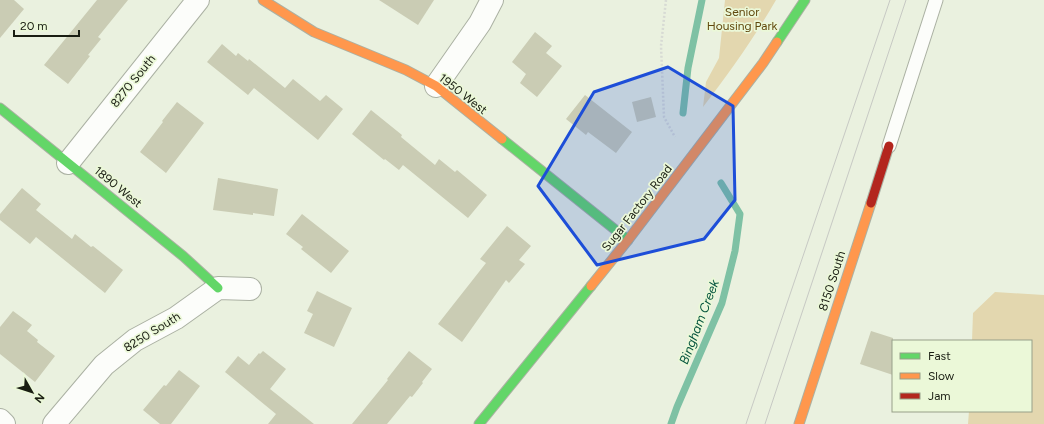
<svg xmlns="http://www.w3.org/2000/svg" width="1044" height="424" viewBox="0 0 1044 424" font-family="Figtree,sans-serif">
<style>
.green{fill:#e3d7af}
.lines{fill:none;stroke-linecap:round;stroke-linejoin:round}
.stream{stroke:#7ec1a4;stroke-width:7}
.building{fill:#caccb4}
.lane-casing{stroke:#abb1a3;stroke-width:15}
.street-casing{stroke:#abb1a3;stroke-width:24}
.fast-casing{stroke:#abb1a3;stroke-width:11}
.slow-casing{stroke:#abb1a3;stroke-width:11}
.jam-casing{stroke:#abb1a3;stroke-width:11}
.path{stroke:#d7dad4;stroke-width:2.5;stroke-dasharray:2 2;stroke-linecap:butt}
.lane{stroke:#fcfdfa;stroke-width:13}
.street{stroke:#fcfdfa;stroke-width:22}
.fast{stroke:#63d668;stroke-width:9}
.slow{stroke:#ff974d;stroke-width:9}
.jam{stroke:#b3261e;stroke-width:9}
.tram{stroke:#c7c9c4;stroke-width:1}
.marked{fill:#1d4ed8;fill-opacity:0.2;stroke:#1d4ed8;stroke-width:3;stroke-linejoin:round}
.labels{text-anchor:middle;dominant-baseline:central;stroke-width:3.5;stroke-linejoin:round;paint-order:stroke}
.park-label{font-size:12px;fill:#61480d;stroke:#ebf8d8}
.street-label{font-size:12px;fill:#191d12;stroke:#ebf8d8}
.water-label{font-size:13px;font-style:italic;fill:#05543e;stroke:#ebf8d8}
</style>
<rect width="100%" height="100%" fill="#eaf1df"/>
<!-- green -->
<g class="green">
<path d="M725,0h51c-22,38 -46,72 -73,107l3,-25 13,-24z"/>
<path d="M995,292l49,3v129h-76l1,-13h62v-70h-59l1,-28z"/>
</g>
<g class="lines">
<!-- stream -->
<g class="stream">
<path d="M683,113l5,-45 14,-68"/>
<path d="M671,424l6,-17 45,-104 13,-52 5,-37 -19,-31"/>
</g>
</g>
<!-- building -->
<g class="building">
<path d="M0,0h14l10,9 -24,29z"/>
<path d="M97,0h31l-30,37 3,2 -13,16 2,1 -22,28 -24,-19z"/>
<path d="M379,0h55l-16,25z"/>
<path d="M535,32l17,14 -6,7 16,13 -25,31 -17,-14 6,-9 -14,-12z"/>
<path d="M222,44l14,12 2,-3 10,8 1,-2 36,29 8,-9 27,22 6,-6 17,14 -25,31 -64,-52 -6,7 -41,-33z"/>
<path d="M585,95l47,37 -16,21 -28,-21 -2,3 -20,-16z"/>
<path d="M651,97l5,20 -19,5 -5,-20z"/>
<path d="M177,102l27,21 -38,50 -26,-21 23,-30 -1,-1z"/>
<path d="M371,110l31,25 -1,2 34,28 4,-6 16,13 2,-2 30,25 -19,23 -65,-53 -4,5 -14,-11 -1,1 -32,-26z"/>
<path d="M218,178l60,11 -4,27 -21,-3v2l-40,-5z"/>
<path d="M22,188l19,16 -5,6 36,29 3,-5 16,13 2,-1 30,24 -18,23 -69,-56 -6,7 -30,-24v-6z"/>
<path d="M302,214l47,37 -18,22 -30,-24 2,-2 -17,-13z"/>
<path d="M507,226l24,20 -12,14 6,4 -16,19 -3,-3 -44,62 -24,-18 48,-61 -6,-4z"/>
<path d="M317,291l35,17 -18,39 -30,-14 9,-19 -6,-3z"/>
<path d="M13,311l19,14 -5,6 11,9 -1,2 18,14 -20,26 -35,-28v-27z"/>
<path d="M871,331l22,7v37l-33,-11z"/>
<path d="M263,351l23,18 -16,20 44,35h-46l8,-10 -51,-42 13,-16 11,9 10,-12 1,1z"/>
<path d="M409,351l23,18 -10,13 1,1 -11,14 -2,-1 -23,28h-35l36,-44 -1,-1z"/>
<path d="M179,370l21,16 -29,38h-11l-17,-14 21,-25 2,1z"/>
</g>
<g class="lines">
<defs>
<path id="lane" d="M889,146l47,-146"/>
<g id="street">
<path d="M436,86l44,-63 12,-23"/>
<path d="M68,163l130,-163"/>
<path d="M0,420l4,4"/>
<path d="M54,424l50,-59 31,-25 41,-22 42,-30 32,1"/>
</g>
<g id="fast">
<path d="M777,42l28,-42"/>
<path d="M0,108l183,148 35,32"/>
<path d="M502,139l126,101"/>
<path d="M479,424l112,-138"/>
</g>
<g id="slow">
<path d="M263,0l51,32 92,38 30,16 66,53"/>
<path d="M591,286l37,-46 135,-177 14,-21"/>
<path d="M799,424l72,-221"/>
</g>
<path id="jam" d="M871,203l18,-57"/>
</defs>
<!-- lane casing -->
<use href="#lane" class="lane-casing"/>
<!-- street casing -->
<use href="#street" class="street-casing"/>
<!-- fast casing -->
<use href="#fast" class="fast-casing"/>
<!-- slow casing -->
<use href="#slow" class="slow-casing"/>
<!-- jam casing -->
<use href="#jam" class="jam-casing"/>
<!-- path -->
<path class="path" d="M666,0l-5,46 3,71 11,20"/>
<!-- lane -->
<use href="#lane" class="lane"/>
<!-- street -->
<use href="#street" class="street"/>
<!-- fast -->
<use href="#fast" class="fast"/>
<!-- slow -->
<use href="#slow" class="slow"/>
<!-- jam -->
<use href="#jam" class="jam"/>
<!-- tram -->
<g class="tram">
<path d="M746,424l144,-424"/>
<path d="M765,424l141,-424"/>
</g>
</g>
<!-- marked area -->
<path class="marked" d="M668,67l65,39 2,94 -31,39 -107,26 -59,-79 56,-94z"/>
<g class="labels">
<!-- park labels -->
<g class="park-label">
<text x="742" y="12">Senior<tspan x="742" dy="14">Housing Park</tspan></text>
</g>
<!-- street labels -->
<g class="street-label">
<text transform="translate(133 81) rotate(-51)">8270 South</text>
<text transform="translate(463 94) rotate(38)">1950 West</text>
<text transform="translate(118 187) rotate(39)">1890 West</text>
<text transform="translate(637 208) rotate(-52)">Sugar Factory Road</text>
<text transform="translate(832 281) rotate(-72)">8150 South</text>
<text transform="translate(152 332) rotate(-32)">8250 South</text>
</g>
<!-- water labels -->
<g class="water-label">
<text transform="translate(699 322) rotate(-69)">Bingham Creek</text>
</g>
</g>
<!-- legend -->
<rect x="892" y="340" width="140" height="72" fill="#ebf8d8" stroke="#97a089"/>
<rect x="900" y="353" width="20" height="6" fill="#63d668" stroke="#97a089"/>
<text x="928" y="360" font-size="12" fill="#191d12">Fast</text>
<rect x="900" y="373" width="20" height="6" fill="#ff974d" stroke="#97a089"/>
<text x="928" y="380" font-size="12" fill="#191d12">Slow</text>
<rect x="900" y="393" width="20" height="6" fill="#b3261e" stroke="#97a089"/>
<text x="928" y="400" font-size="12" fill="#191d12">Jam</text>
<!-- north arrow -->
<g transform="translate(32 392) rotate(129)" stroke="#ebf8d8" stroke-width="3" paint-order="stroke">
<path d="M0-3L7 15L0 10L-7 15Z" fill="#191d12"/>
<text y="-6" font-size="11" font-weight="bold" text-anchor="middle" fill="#191d12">N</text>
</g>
<!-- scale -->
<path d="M14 30v6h65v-6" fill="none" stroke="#191d12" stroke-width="2"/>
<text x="20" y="30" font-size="12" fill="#191d12" stroke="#ebf8d8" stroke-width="3" paint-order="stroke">20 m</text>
</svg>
